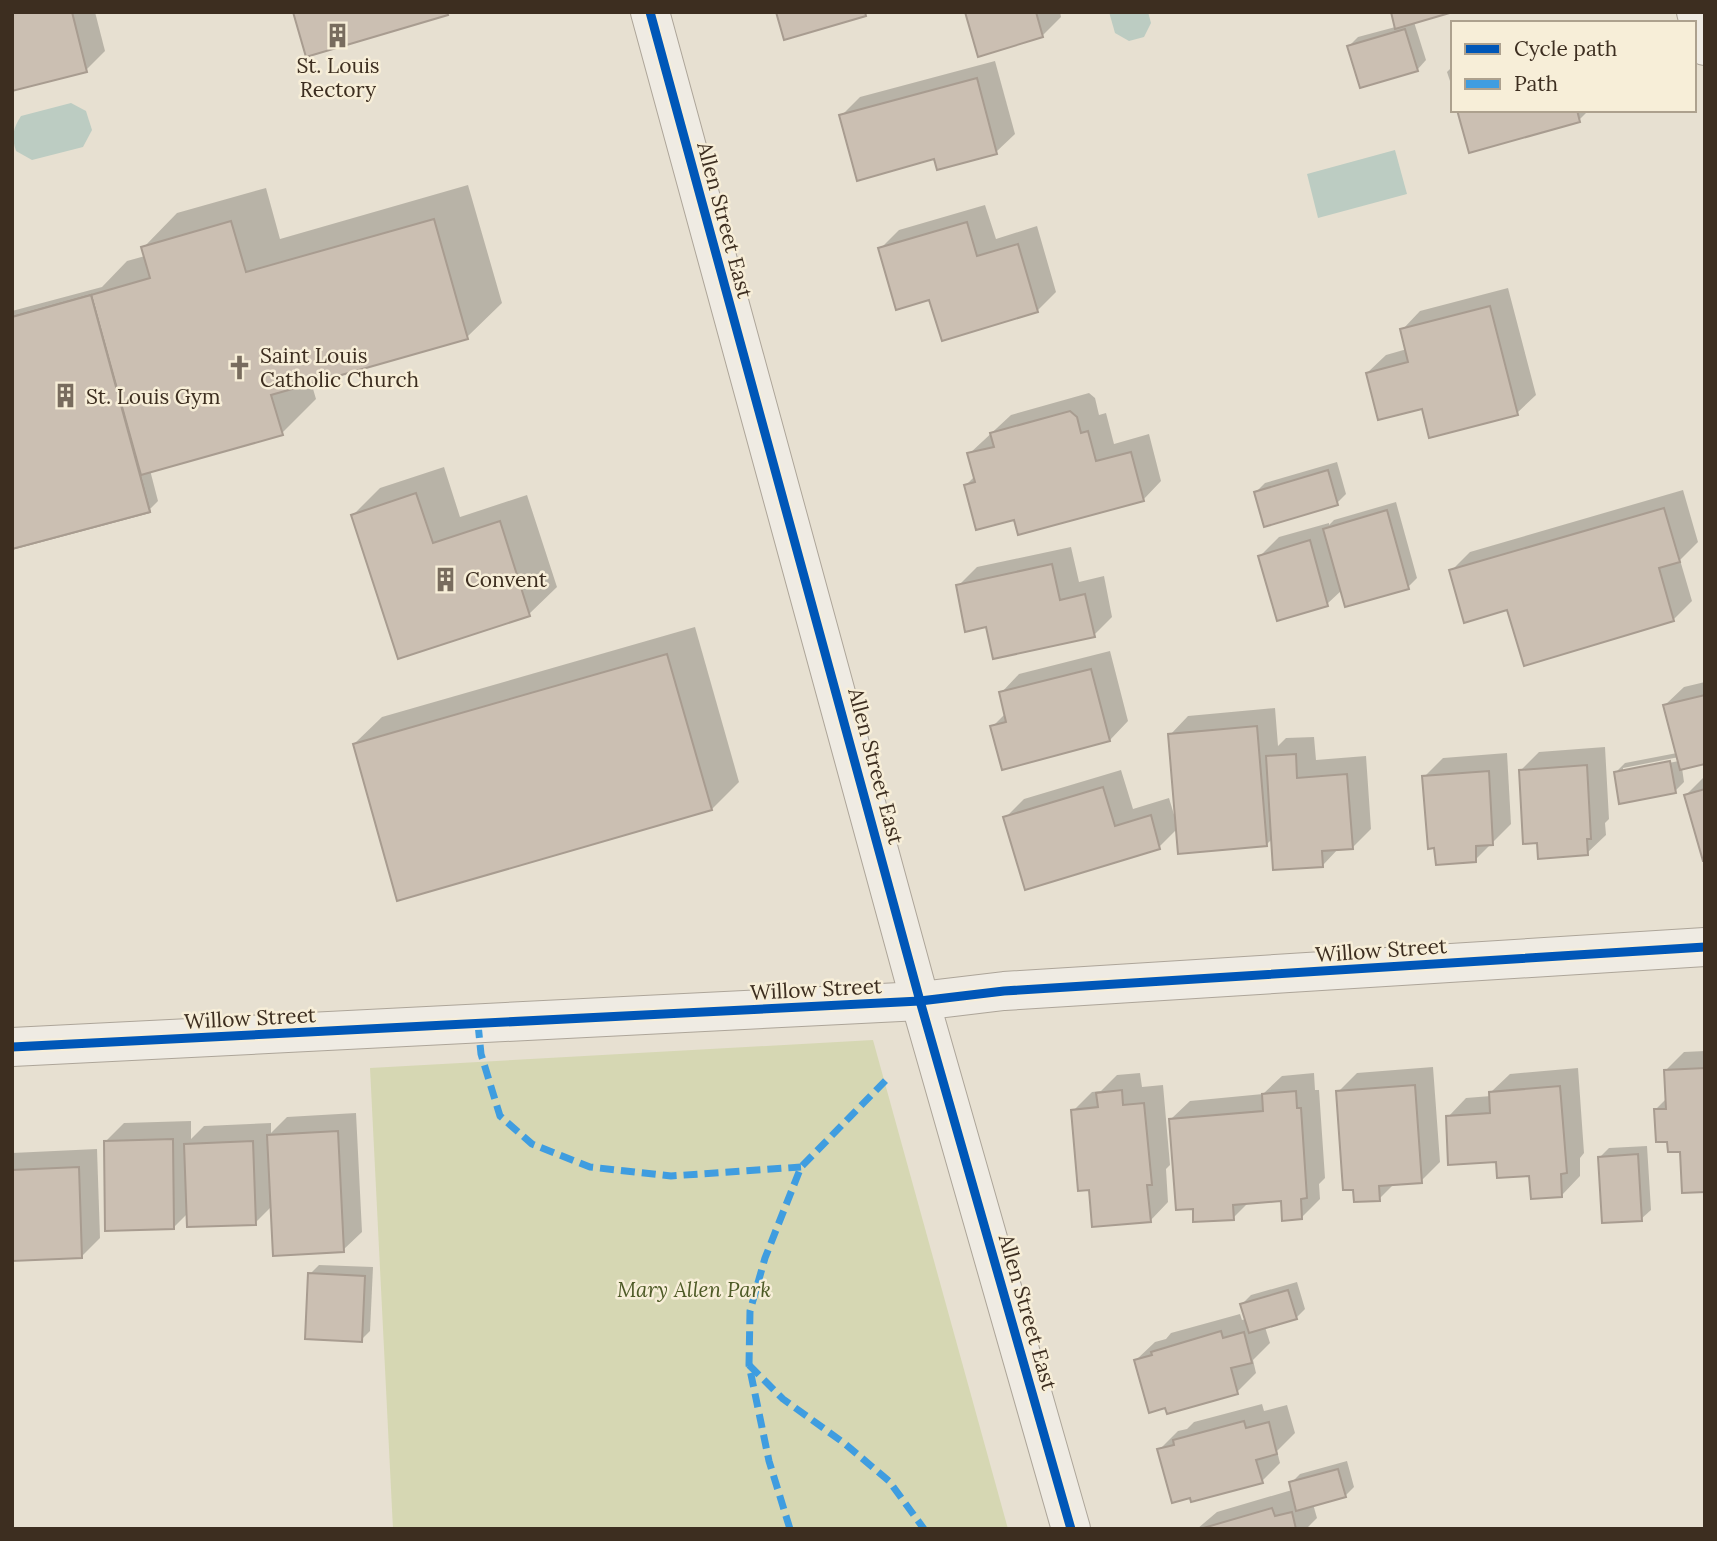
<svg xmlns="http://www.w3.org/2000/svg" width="1717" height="1541" viewBox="0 0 1717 1541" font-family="Lora,serif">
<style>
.green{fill:#d6d7b3}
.water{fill:#bcccc2}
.shadow{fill:#0003;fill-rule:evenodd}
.building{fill:#cbbfb2;stroke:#a89c90;stroke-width:2}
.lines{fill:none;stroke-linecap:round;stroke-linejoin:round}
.street-casing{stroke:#ada599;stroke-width:40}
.street{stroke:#efebe3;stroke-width:38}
.quiet{stroke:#3f9de0;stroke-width:7;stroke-dasharray:14 7;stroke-linecap:butt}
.cycleway-casing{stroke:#f7eed8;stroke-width:13}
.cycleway{stroke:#0057b8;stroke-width:9}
.labels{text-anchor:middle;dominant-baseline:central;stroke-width:5;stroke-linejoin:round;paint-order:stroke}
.poi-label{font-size:21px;fill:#3d2e20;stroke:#f7eed8;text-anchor:start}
.street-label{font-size:21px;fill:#3d2e20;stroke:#f7eed8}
.park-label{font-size:21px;font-style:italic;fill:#4d5a26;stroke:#f7eed8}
</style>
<rect width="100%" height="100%" fill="#e7e0d1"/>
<!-- green -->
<path class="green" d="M873,1040l135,489h-615l-23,-461z"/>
<!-- water -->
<g class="water">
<path d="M1109,12h39l3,11 -7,14 -15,4 -14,-8z"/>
<path d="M71,103l15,8 6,19 -9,17 -51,13 -16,-9c-5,-15 -3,-22 5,-35z"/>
<path d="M1395,150l12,44 -89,24 -11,-44z"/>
</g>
<!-- shadow -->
<g class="shadow">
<path d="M12,12h83l10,39 -19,19z"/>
<path d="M967,12h93l1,5 -19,19z"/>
<path d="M1414,22l12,38 -9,10 -68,-24 9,-9z"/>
<path d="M995,61l20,73 -19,18 -61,5 -94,-41 19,-19z"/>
<path d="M1453,66v24l-6,-18z"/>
<path d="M1458,110h131l-10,10z"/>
<path d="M468,185l34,118 -35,34 -156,45 5,17 -34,34 -132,37 8,31 -9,9 -137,37v-236l90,-24 25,-26 18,-5 -2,-8 34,-35 89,-25 14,51z"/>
<path d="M985,205l11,34 41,-13 19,66 -19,19 -107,-13 -50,-49 19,-19z"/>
<path d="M1508,288l28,107 -19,18 -150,-40 19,-18 21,-6 -5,-19 18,-19z"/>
<path d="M1089,393l6,5 4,17 7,-2 8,31 35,-10 12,47 -18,19 -128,18 -49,-33 9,-9 -6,-22 42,-39z"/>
<path d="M1337,462l9,32 -9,9 -81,-11 9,-9z"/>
<path d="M444,467l16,50 67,-22 30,92 -28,27 -130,43 -46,-142 27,-27z"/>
<path d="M1683,490l15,52 -18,18 12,41 -19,19 -164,-12 -58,-37 19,-19z"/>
<path d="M1396,502l21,76 -9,9 -66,3 -15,14 -67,-48 19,-19 50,-14v2l5,-5z"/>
<path d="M1071,547l8,35 25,-6 8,41 -18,18 -136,-49 19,-19z"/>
<path d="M695,627l44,155 -27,27 -358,-65 28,-27z"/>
<path d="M1110,651l18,70 -18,19 -118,-13 14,-14 -5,-20 18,-19z"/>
<path d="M1705,682v80l-23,6 2,14 -9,9 -59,-19 9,-9 52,-10 -12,-48 19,-18zM1679,757v4l-56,11v-4z"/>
<path d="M1275,708l3,38 8,-8 28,-1 2,23 50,-4 5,73 -19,19h-13l-16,17 -50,-27 -6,6 -89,-16 -19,19 -154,-29 19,-19 97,-29 12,39 36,-11 6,20 -5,-83 18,-19z"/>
<path d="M1605,747l4,72 -4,4 1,12 -19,18 -49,-12 -17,-71 18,-18z"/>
<path d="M1507,753l4,71 -36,36 -51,-83 19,-19z"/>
<path d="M1704,777l1,82 -19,-64z"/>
<path d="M1705,1051v139l-24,-40 -12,-10 -13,-31 11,-11 -2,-27 19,-19z"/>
<path d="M1433,1067l7,95 -19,19 -26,2 -16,16 -41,-107 19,-19z"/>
<path d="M1578,1068l6,85 -4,5v18l-18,19 -32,-21 -33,-13 -49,-44 18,-19 25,-2v-4l19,-18z"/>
<path d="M1140,1073l2,14 21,-2 7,80 -4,4 2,33 -18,19 -59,-33 -18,-77 19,-19 9,-1 16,-16z"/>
<path d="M1314,1073l1,17h4l6,88 -6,6 1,15 -19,19 -18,-19 -34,3 -16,16 -38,-11 -24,-88 19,-18 73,-7 19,-18z"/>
<path d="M356,1113l6,119 -19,18 -71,-44 -17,17 -67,-10 -14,14 -69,-85 19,-19 67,-2v18l13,-13 67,-3v10l16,-16z"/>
<path d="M1647,1146l4,64 -10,9 -41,-62 9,-9z"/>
<path d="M97,1149l3,89 -18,18 -70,3v-106z"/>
<path d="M319,1265l54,2 -3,64 -9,9 -51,-66z"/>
<path d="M1297,1282l8,27 -9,9 -31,9 5,16 -17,17 3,13 -19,19 -69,19 -32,-51 19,-18 11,-3 5,-6 69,-19 2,6 4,-1 -4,-15 9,-9z"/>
<path d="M1262,1404l2,7 23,-6 8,28 -18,18 3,12 -18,18 -103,-31 19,-19 9,-2 7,-7z"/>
<path d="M1347,1461l7,26 -9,9 -32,8 4,14 -11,11h-109l20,-17 75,-22 -1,-7 9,-9z"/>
</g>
<!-- building -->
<g class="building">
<path d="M12,12h60l15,60 -75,19z"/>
<path d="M293,12h154l1,3 -142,42z"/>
<path d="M776,12h89l1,4 -82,24z"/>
<path d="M965,12h71l7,25 -65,20z"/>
<path d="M1391,12h62l-58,17z"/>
<path d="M1405,29l13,42 -58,17 -13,-42z"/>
<path d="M977,78l20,76 -60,16 -3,-11 -77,22 -18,-66z"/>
<path d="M1457,110h120l3,12 -111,31z"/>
<path d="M434,219l34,120 -197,56 12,40 -142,40 -50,-180 59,-17 -9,-31 90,-26 15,51z"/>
<path d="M967,222l10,34 41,-12 20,68 -96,29 -13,-41 -33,10 -18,-62z"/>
<path d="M91,295l59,217 -138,37v-232z"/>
<path d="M91,295l59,217 -138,37v-232z"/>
<path d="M1490,306l28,109 -89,23 -7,-29 -44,11 -12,-47 42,-11 -8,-33z"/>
<path d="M1070,411l7,6 4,16 7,-2 8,30 35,-9 13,49 -126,34 -4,-15 -38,10 -12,-45 11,-3 -8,-29 27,-6 -4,-14z"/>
<path d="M1328,470l10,35 -74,22 -10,-35z"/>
<path d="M416,493l17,50 67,-22 30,95 -132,43 -47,-144z"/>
<path d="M1664,508l16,54 -21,6 15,53 -150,45 -17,-56 -43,13 -15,-53z"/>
<path d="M1387,510l22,79 -64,18 -22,-78z"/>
<path d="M1310,540l18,66 -51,15 -19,-65z"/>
<path d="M1052,564l8,36 25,-6 10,43 -102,22 -7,-32 -21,5 -9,-47z"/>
<path d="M667,654l45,156 -315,91 -44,-157z"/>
<path d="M1091,669l19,72 -108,29 -12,-44 16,-4 -7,-30z"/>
<path d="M1705,695v69l-25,6 -17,-65z"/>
<path d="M1257,726l10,120 -89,8 -10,-120z"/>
<path d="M1296,754l1,24 50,-4 6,75 -31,2 1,16 -50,3 -7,-114z"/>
<path d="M1670,761l6,32 -57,11 -5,-32z"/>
<path d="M1587,765l4,74h-4l1,16 -50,4 -1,-16 -14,1 -4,-74z"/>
<path d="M1489,771l4,74 -17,1v16l-40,3 -2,-17 -6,1 -6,-73z"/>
<path d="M1103,787l12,39 36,-11 9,34 -135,41 -22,-73z"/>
<path d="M1705,789v72h-2l-19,-66z"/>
<path d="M1705,1068v124l-23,1 -2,-41h-12l-1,-10h-11l-2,-33h12l-2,-39z"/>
<path d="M1415,1085l7,98 -43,3 1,15 -26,1 -1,-12h-10l-7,-99z"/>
<path d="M1560,1086l7,87 -6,1 1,23 -31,2 -2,-23 -32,2 -1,-16 -48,3 -2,-49 44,-3 -1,-21z"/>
<path d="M1122,1090l1,15 21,-2 8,82h-5l4,37 -59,5 -3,-37 -11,1 -7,-81 27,-3 -2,-14z"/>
<path d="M1296,1091l1,17h4l6,90 -6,1 1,20 -20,2 -1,-20 -48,4 1,15 -41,2v-13l-17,1 -7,-91 94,-8 -1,-17z"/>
<path d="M338,1131l6,121 -71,4 -6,-121z"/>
<path d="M173,1139l1,90 -69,2 -1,-90z"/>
<path d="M253,1141l3,84 -69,2 -3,-83z"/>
<path d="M1638,1154l4,67 -40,2 -4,-66z"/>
<path d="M79,1167l3,91 -70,3v-91z"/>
<path d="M308,1273l57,3 -3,66 -57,-3z"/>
<path d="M1288,1290l9,29 -48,14 -9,-29z"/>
<path d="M1221,1331l2,7 21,-6 8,31 -21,5 7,26 -71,20 -2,-6 -16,5 -15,-53 18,-5 -1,-3z"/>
<path d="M1244,1421l2,7 23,-6 8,32 -21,6 7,23 -72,19 -1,-4 -18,5 -15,-54 17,-4 -1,-5z"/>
<path d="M1338,1469l8,28 -50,14 -7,-29z"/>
<path d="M1272,1508l3,8 17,-4 4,17h-96z"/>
</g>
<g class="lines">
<defs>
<g id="street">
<path d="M650,12l270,989 151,528"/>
<path d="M1696,12l9,34"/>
<path d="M12,1047l908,-46 84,-10 701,-44"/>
</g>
</defs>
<!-- street casing -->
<use href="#street" class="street-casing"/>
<!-- street -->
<use href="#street" class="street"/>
<!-- quiet -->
<g class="quiet">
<path d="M478,1024l3,30 19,62 32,28 58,23 81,9 130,-9"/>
<path d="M749,1365l34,34 61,44 45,38 35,48"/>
<path d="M790,1529l-21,-68 -20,-96 1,-54 15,-53 36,-91 89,-91"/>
</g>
<defs>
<g id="cycleway">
<path d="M650,12l270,989 151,528"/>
<path d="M12,1047l908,-46 84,-10 701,-44"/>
</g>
</defs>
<!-- cycleway casing -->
<use href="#cycleway" class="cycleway-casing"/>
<!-- cycleway -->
<use href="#cycleway" class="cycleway"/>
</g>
<!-- icons -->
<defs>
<symbol id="building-bare" viewBox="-9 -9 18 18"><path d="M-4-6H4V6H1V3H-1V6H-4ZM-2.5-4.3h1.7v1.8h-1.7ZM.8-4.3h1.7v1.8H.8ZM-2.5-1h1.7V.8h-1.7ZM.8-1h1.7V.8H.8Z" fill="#786c5e" stroke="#f7eed8" stroke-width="2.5" paint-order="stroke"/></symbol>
<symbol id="church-bare" viewBox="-9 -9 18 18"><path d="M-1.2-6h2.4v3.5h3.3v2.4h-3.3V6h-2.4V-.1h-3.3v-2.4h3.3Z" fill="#786c5e" stroke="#f7eed8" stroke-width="2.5" paint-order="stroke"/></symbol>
</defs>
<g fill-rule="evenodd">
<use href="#building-bare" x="320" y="18" width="35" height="35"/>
<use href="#church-bare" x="222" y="350" width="35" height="35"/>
<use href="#building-bare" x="48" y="378" width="35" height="35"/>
<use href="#building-bare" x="428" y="562" width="35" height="35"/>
</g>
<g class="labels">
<!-- poi labels -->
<g class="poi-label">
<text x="338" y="65" text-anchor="middle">St. Louis<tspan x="338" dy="24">Rectory</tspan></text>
<text x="260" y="355">Saint Louis<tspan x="260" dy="24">Catholic Church</tspan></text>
<text x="86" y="396">St. Louis Gym</text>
<text x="465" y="579">Convent</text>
</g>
<!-- street labels -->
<g class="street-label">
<text transform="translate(725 220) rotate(75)">Allen Street East</text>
<text transform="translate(876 766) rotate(75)">Allen Street East</text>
<text transform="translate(1381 950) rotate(-4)">Willow Street</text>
<text transform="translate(816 989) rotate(-3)">Willow Street</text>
<text transform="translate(250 1018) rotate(-3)">Willow Street</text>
<text transform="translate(1028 1312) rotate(74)">Allen Street East</text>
</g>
<!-- park labels -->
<g class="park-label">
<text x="694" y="1289">Mary Allen Park</text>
</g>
</g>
<!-- border -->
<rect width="1717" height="1541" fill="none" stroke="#3d2e20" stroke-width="28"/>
<!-- legend -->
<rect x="1451" y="21" width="245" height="91" fill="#f7eed8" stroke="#ada18e" stroke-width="2"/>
<rect x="1465" y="44" width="35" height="10" fill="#0057b8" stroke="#ada18e" stroke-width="2"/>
<text x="1514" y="56" font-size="21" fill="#3d2e20">Cycle path</text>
<rect x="1465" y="79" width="35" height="10" fill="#3f9de0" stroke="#ada18e" stroke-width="2"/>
<text x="1514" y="91" font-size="21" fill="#3d2e20">Path</text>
</svg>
